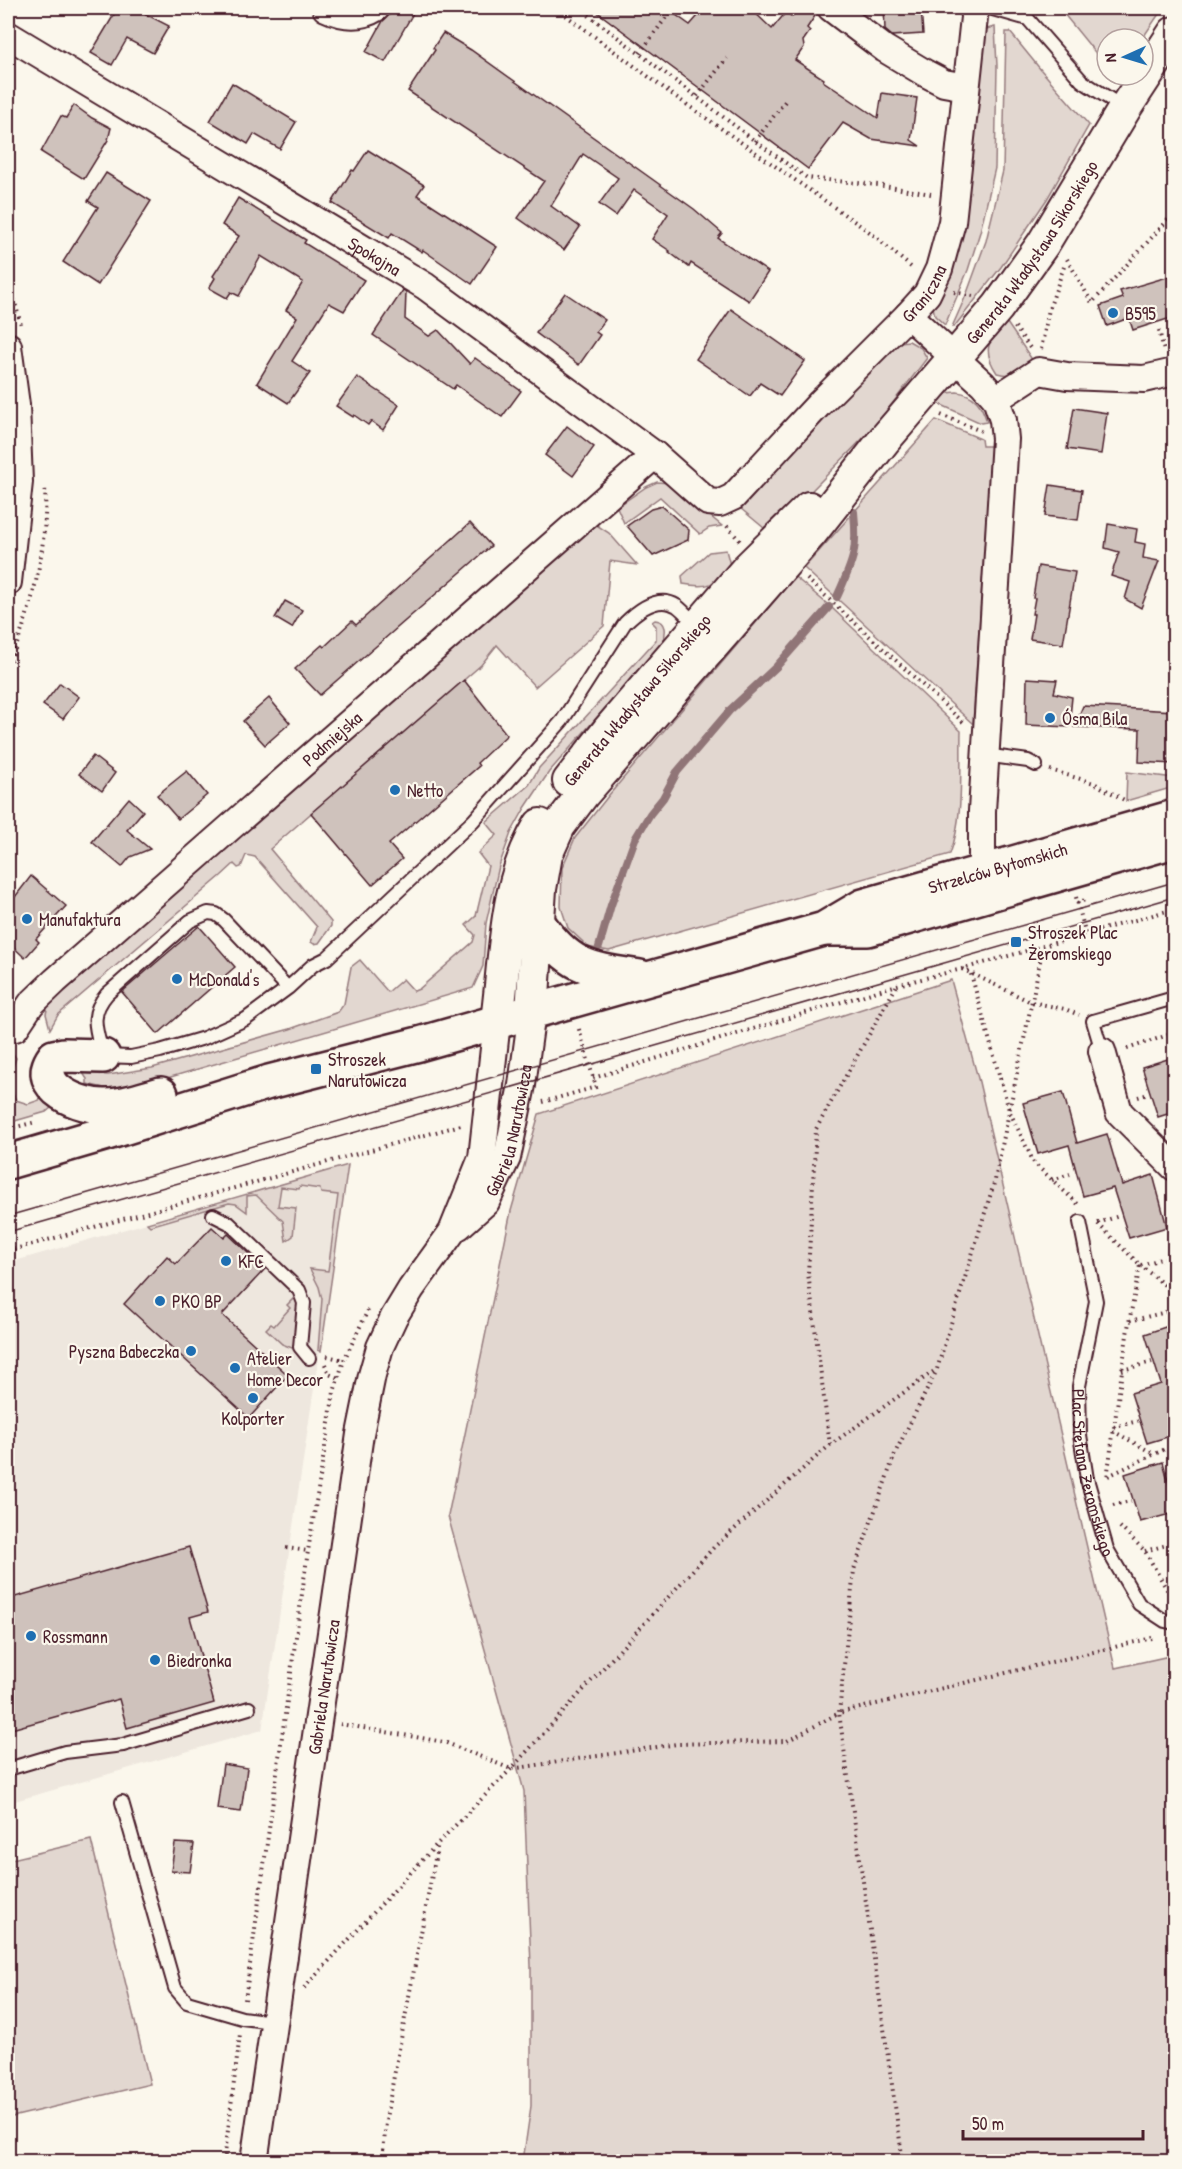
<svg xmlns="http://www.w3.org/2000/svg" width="1182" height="2169" viewBox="0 0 1182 2169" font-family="'Patrick Hand',sans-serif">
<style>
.built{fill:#eee7de}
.green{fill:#e2d7d0;stroke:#967b7e;stroke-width:1.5}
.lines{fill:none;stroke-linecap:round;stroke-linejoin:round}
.stream{stroke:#907477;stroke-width:8}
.building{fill:#cfc2bc;stroke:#4a1f2b;stroke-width:1.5}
.service-casing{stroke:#4a1f2b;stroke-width:16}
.minor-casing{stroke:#4a1f2b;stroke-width:30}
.tertiary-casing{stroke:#4a1f2b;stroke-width:36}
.trunk-casing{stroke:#4a1f2b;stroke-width:38}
.path{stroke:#4a1f2b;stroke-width:4;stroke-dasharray:1.5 4.5;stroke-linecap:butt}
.service{stroke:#fbf7ec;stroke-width:12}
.minor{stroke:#fbf7ec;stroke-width:26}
.tertiary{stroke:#fbf7ec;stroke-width:32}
.trunk{stroke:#fbf7ec;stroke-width:33}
.tram{stroke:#4a1f2b;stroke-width:1.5}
.poi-dot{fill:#1f6fb2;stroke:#fbf7ec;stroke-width:2}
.labels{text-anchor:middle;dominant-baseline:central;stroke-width:4.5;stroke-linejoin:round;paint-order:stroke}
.street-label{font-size:18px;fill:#4a1f2b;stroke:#fbf7ec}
.poi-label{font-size:18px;fill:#4a1f2b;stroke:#fbf7ec;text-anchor:start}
</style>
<rect width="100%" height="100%" fill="#fbf7ec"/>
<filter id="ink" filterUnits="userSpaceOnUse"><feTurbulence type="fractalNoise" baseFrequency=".0167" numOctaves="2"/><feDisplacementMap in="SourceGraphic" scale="12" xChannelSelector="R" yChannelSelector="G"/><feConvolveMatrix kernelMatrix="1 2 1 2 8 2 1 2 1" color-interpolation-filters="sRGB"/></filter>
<g filter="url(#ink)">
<!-- built -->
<path class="built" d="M348,1165l-86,565 -254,73v-540z"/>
<!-- green -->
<g class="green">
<path d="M1059,8h104l-21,31h-35v28z"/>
<path d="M995,27l2,39 -2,102 -15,64 -12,38 -23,55 -10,-9 -3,-13 46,-201 8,-73z"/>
<path d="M1006,32h4l31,38 48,55 -42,74 -46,68 -47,60h-2l15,-34 19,-52 17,-70z"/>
<path d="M1005,320l26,38v8c-12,6 -20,11 -34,7 -16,-24 -8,-32 8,-53z"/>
<path d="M909,341l12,7 6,10 -51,67 -106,108 -30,-25 151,-162 9,-4z"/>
<path d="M957,392c18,2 25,13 30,30l-6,1 -46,-21 12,-9z"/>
<path d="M936,420l45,19 1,7h9l-18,278 -169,-156z"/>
<path d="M657,482l13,1 4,3 48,40 -13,2 -9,6 -40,-37 -36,26 -7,-16 29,-20z"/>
<path d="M595,524l14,9 28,32 -27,-4 -6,65 -69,61 -38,-42 -16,20 -211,184 61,73v4l-12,17 -5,1 -3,-2 6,-15 -62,-70 -9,-2 -5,12 -3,1 -4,-4 -13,12 -163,139 -8,14 -4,-15 3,-13z"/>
<path d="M726,550l4,15c-15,20 -21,24 -47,19l-1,-8 27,-24z"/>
<path d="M795,577l37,31 129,123c-1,40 3,86 -11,123l-341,97 -28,-5 2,-4 -15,-14 -7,-21 1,-39 13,-30 34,-43z"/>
<path d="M655,620c13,1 11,13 8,22l-114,130 -24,36 -14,25 -12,33 -13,57 -3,43 -10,22 -343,101 -14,2 -29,-7v-5l-4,-6 25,2 44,-7 138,-39 48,-17 6,-8 7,-37 9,-7 28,32 15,-13 11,12 5,-2 54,-47 2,-7 -9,-10 10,-9 12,-50 -10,-13 19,-18 -11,-13 43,-37 10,-17 117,-128v-14l-4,-4z"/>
<path d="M1127,772l47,6v9l-48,14z"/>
<path d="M951,980l28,102 136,586 59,-13v506h-651l8,-55v-140l-7,-175 -76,-275 63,-305 28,-97z"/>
<path d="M8,1046l8,12c-5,13 -8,29 0,42l12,4 14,-5 9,5v4l-5,4 -38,11z"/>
<path d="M348,1165l-27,186 -3,-1 4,-51 -3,-12 -9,-18 18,2 10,-76 -17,-2 -1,-4 -20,-3 -1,3 -18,-2 -3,19 18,2 -3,28 -7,5 -3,-20 -27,-26 -9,1v16l-11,-8 -7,-1 -79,23 -3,-3z"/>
<path d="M296,1296l3,9 -5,42 -2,1 -10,-4 -16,-15 5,-5 3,2 16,-18 -3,-3z"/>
<path d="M91,1840l59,244 -142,34v-258z"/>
</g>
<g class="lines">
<!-- stream -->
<g class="stream">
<path d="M837,597c16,-36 21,-45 17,-85"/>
<path d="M599,947l12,-42 24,-66 15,-25 13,-16 14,-26 53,-62 46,-43 53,-60"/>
</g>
</g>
<!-- building -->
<g class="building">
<path d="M118,8h16l35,18 -16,27 -26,-14 -15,26 -21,-12z"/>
<path d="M391,8h25l-31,54 -19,-10 17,-31 6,-6z"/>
<path d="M592,8h74l24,17 15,-17h45l22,21 14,-17 6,5 6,-9h18l1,5 -10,15 3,3 -7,10 1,6 -9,13 29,19 -1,2 55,37 4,-25 35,5 -6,42 9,6 -49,-7 -28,-16 -35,46z"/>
<path d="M884,8h37l2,26 -31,2 -7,-6z"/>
<path d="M443,33l28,17 223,159 28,24 -4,5 50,34 -19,29 -58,-38 -2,4 -20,-15 1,-1 -18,-12 16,-25 -34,-24 -18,26 -17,-12 19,-26 -35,-24 -32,52 29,21 -16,23 -46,-32 26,-37 -136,-90 27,-41 -2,-2z"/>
<path d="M232,83l64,39 -16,27 -26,-15 -6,10 -38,-23z"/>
<path d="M74,105l18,13 19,10 -3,12 -24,39 -43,-27 20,-36 5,2z"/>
<path d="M368,150l56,35 -7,10 80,52 -25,37 -49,-34 -1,2 -30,-19 -3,5 -57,-35 20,-33 2,1z"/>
<path d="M106,173l45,28 -53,84 -35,-23 35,-55 -10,-6z"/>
<path d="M238,198l68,42 -2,3 60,37 -20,31 -15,-8 -37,58 18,12 -22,30 -31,-20 40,-66 -11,-7 17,-28 -42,-26 -22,40 -8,-4 -4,6 -18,-10 6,-10 -2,-2 26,-40 -17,-11z"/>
<path d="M1174,275v42l-41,13 -4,-12 -22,8 -7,-20 23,-8 -3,-7z"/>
<path d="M403,290l3,2 -1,27 24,17 9,-6 32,34 5,-6 46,33 -19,26 -46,-32 -3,4 -80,-54z"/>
<path d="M565,293l40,27 -9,12 4,3 -21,30 -43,-32z"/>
<path d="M731,309l74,52 -25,35 -20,-13 -10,13 -54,-37z"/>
<path d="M357,377l42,28 -16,25 -12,-9 -3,4 -14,-10 -1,2 -17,-11z"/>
<path d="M1074,408l33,5 -6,41 -34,-5z"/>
<path d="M567,426l27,21 -21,29 -28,-21z"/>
<path d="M1050,485l32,5 -4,30 -33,-4z"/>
<path d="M662,506l27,24 -1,10 -35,16 -26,-30 24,-17z"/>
<path d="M470,523l21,23 -171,149 -25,-26 27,-24 2,2 28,-26 4,4z"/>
<path d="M1108,524l29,5 -2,13 10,2 -2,14 16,3 -18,47 -16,-9 5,-17 -19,-6 8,-24 -14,-4z"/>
<path d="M1038,566l37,6 -12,72 -33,-5 4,-25h-2l3,-16h-2z"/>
<path d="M285,601l17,9 -10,18 -17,-10z"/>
<path d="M1027,678l30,2 -3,13 18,4 -3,30 -43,-2z"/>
<path d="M464,680l43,55 -30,28 2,3 -90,78 13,15 -30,26 -61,-72z"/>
<path d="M60,683l19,14 -16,22 -20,-14z"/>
<path d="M269,698l21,25 -25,22 -22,-24z"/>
<path d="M1083,706l91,5v53l-35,-2 1,-33 -66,-2z"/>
<path d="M93,756l22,17 -13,18 -23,-17z"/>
<path d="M187,771l20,24 -29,24 -21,-24z"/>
<path d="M129,798l14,13 -16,19 23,19 -20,8 -8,10 -30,-25z"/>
<path d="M31,876l35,30 -30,33 3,3 -14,16 -17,-16v-36z"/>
<path d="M199,926l36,41 -77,67 -36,-42z"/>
<path d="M1174,1057v55l-16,5 -16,-50z"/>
<path d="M1063,1092l14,51 30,-9 15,51 31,-10 14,52 -38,11 -16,-50 -30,8 -14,-51 -31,9 -15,-51z"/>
<path d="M212,1227l12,11 4,-4 37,35 -43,46 66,60 -39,43 -125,-114 43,-48 9,8z"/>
<path d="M1174,1324v111l-27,8 -16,-50 30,-9 -16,-50z"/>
<path d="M1163,1462l11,39v12l-34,9 -15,-48z"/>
<path d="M189,1547l19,65 -18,5 24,86 -87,25 -8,-29 -111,31v-131z"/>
<path d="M223,1764l24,4 -6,44 -24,-3z"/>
<path d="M175,1843l19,1 -4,28 -19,-1z"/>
</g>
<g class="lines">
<defs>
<g id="service">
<path d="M989,8l39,11 54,62 42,27"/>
<path d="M985,755l43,6 8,4"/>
<path d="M288,988l-64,-68 -8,-6 -8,-1 -18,8 -83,73c-19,22 -10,37 -4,62l28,1 29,-6 44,-13 42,-19 42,-31 25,-23 14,-7 146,-137 89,-100 63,-98c13,-13 33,-29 52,-17 7,5 14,14 21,21"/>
<path d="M1102,1051l-9,-30 81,-23"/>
<path d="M213,1215l16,8 70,67 5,13 -4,44 9,11"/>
<path id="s1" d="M1080,1222l16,79 -17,85 1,49 7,44 20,70 32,55 26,17 9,2"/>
<path d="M8,1769l57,-17 58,-7 126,-37"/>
<path d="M122,1802l53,186 12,14 55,16 31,4"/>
</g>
<g id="minor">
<path d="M326,8c17,8 34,10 50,0"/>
<path d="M831,8l54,41 40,24 19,10 22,4"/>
<path id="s2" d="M8,35l417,251 230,169 53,47 12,1 13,-6 88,-95 87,-87 19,-21 12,-25 13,-47 23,-214"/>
<path d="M908,315l75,69 13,15 7,21 2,19 -23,372v61"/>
<path d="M8,346l8,59 3,77 -11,100"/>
<path d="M996,399l43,-28 28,5 77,3 30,-7"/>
<path id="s3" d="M15,1028l16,-24 24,-23 600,-526"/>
<path d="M1102,1051l17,61 55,55"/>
<path id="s4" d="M459,1226l27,-24 21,-44 15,-73 10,-73"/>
<path id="s5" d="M254,2162l106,-728 12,-59 8,-28 14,-30 17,-28 41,-57 30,-74 15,-137"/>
</g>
<g id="tertiary">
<path d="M569,781l39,-50 140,-163 61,-60"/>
<path id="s6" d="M532,1012l8,-123 6,-34 13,-29 24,-32 227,-260 75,-95 113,-132 45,-63 82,-136 49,-75"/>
<path d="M497,1021c9,-66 7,-137 43,-196"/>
</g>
<g id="trunk">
<path d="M538,923c32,45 50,46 102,54"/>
<path d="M826,929h42l306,-88"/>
<path d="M103,1056l-39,-1 -10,2c-23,31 27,50 52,49 19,0 37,-7 55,-12"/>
<path id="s7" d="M8,1162l96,-28 165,-52 150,-38 405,-115 39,-23 311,-89"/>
</g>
</defs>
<!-- service casing -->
<use href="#service" class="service-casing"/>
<!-- minor casing -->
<use href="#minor" class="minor-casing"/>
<!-- tertiary casing -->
<use href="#tertiary" class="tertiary-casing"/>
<!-- trunk casing -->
<use href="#trunk" class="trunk-casing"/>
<!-- path -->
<g class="path">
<path d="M556,8l120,89 195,136 41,35"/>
<path d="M579,8l176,133 52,37 71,7 53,9"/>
<path d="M640,53l30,-41"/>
<path d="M697,96l30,-38"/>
<path d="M755,141l31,-41"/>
<path d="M1067,259l25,44 82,-90"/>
<path d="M8,276l13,49"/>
<path d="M954,292l19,4"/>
<path d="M1015,327l15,21"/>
<path d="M1159,330l5,21"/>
<path d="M1041,349l8,-40 16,-45"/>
<path d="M941,415l40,16"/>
<path d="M727,526l13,15"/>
<path d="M807,579l156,143"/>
<path d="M8,666c24,-55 40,-119 37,-179"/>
<path d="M1050,770l44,13 32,18"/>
<path d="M1076,897l10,38"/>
<path d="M1077,903l8,-3"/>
<path d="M962,969l69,33 34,7 14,6"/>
<path d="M971,974l38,136 25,53 44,41"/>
<path d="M1127,1049l47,-16"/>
<path d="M593,1078l304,-93 69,-17 208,-59"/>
<path d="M1138,1097l11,-3"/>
<path d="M543,1102l53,-15 -18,-61"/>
<path d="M8,1129l28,-7"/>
<path d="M1052,1180l18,-6"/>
<path d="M1098,1223l21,-7"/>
<path d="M1098,1224l42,41 -12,63 -21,150"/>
<path d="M8,1251l453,-126"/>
<path d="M1140,1265l34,28"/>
<path d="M1141,1265l23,-7"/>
<path d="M1130,1321l44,-11"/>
<path d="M327,1356l17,4"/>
<path d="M325,1364l4,10 9,4"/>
<path d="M1122,1370l30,-8"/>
<path d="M1114,1427l24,-6"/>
<path d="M1113,1431l41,23"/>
<path d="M830,1445l-22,-172 8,-144 81,-144"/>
<path d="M1108,1476l66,-31"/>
<path d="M1113,1505l18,-4"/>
<path d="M1120,1527l25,24 29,51"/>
<path d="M286,1548l22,3"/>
<path d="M1145,1551l29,-8"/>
<path d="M340,1724l104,18 67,27 166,-25 110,-3 52,-28 15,-143 42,-119 41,-81"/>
<path d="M304,1988l135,-146 72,-73 203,-222 116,-102 107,-76 58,-189 48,-233"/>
<path d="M245,2000l63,-449 26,-159 10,-32 25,-52"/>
<path d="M224,2162l16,-128"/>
<path d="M382,2162l5,-49 51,-270"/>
<path d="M903,2162l-64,-449 317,-76"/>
</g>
<!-- service -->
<use href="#service" class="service"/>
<!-- minor -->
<use href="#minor" class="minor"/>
<!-- tertiary -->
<use href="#tertiary" class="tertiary"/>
<!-- trunk -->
<use href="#trunk" class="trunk"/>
<!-- tram -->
<g class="tram">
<path d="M8,1216l1166,-334"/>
<path d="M8,1232l1166,-335"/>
</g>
</g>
</g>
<!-- markers -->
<g class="poi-dot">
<circle cx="1113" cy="313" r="6"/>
<circle cx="1050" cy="718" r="6"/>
<circle cx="395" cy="790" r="6"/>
<circle cx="27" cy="919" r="6"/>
<rect x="1010" y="936" width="12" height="12" rx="3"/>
<circle cx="177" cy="979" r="6"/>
<rect x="310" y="1063" width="12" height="12" rx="3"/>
<circle cx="226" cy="1261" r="6"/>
<circle cx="160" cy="1301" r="6"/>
<circle cx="191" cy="1351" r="6"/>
<circle cx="235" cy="1368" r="6"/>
<circle cx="253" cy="1398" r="6"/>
<circle cx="31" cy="1636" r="6"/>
<circle cx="155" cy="1660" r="6"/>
</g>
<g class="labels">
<!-- street labels -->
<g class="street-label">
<text stroke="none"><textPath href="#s6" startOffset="934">Generała Władysława Sikorskiego</textPath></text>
<text stroke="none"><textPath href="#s2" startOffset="428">Spokojna</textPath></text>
<text stroke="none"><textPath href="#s2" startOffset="1149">Graniczna</textPath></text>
<text transform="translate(637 700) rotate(-50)">Generała Władysława Sikorskiego</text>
<text stroke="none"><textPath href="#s3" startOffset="430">Podmiejska</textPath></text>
<text stroke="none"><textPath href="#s7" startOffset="1034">Strzelców Bytomskich</textPath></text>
<text stroke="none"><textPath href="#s4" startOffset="112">Gabriela Narutowicza</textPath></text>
<text stroke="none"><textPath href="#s1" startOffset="255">Plac Stefana Żeromskiego</textPath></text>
<text stroke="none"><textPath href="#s5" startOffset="480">Gabriela Narutowicza</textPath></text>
</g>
<!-- poi labels -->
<g class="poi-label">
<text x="1125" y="313">B595</text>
<text x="1062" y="718">Ósma Bila</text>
<text x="407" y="790">Netto</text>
<text x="39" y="919">Manufaktura</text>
<text x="1028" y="932">Stroszek Plac<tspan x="1028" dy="21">Żeromskiego</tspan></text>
<text x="189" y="979">McDonald's</text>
<text x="328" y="1059">Stroszek<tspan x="328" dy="21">Narutowicza</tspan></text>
<text x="238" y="1261">KFC</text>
<text x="172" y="1301">PKO BP</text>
<text x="179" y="1351" text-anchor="end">Pyszna Babeczka</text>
<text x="247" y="1358">Atelier<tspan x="247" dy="21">Home Decor</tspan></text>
<text x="253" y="1418" text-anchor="middle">Kolporter</text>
<text x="43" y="1636">Rossmann</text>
<text x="167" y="1660">Biedronka</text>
</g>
</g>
<!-- margin -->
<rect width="1182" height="2169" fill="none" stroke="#fbf7ec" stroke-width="30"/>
<rect x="15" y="15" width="1152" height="2139" fill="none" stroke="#4a1f2b" stroke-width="2" filter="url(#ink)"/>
<!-- north arrow -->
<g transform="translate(1125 57) rotate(266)"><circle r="28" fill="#fbf7ec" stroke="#b4a19f" stroke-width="1.5"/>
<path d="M0-4.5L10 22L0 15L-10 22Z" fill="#1f6fb2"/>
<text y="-9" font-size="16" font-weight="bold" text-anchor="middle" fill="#4a1f2b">N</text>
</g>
<!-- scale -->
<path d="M963 2130v9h180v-9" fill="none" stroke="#4a1f2b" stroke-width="3"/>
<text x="972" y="2130" font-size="18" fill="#4a1f2b" stroke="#fbf7ec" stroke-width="4.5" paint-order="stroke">50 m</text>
</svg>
